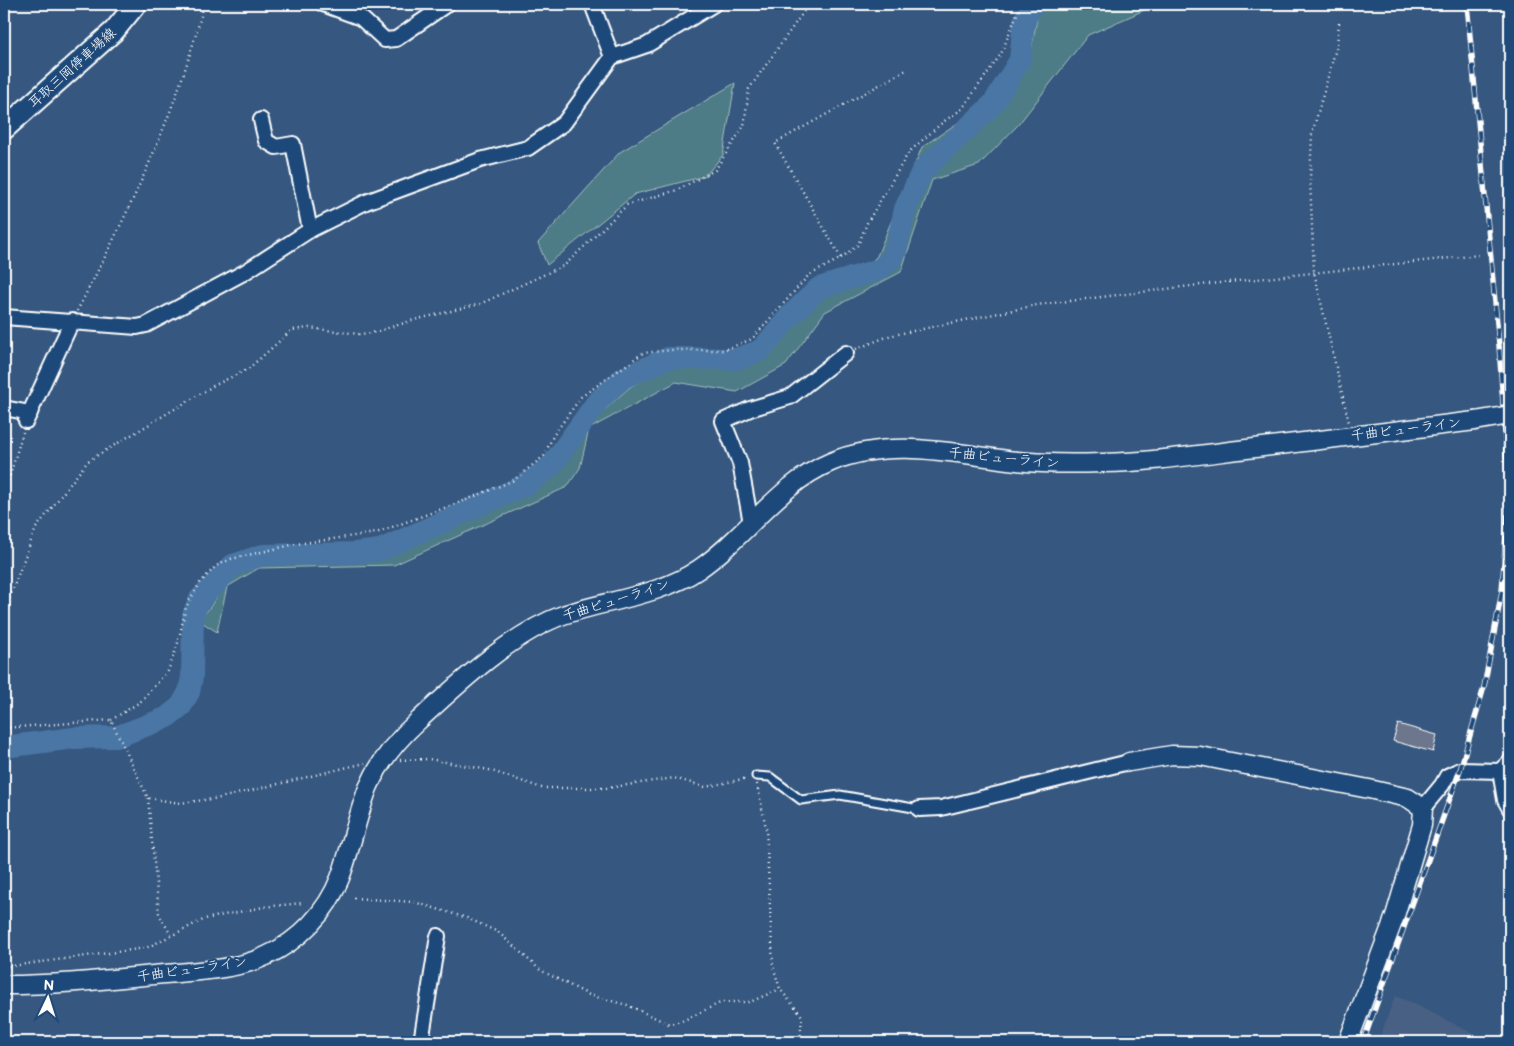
<svg xmlns="http://www.w3.org/2000/svg" width="1514" height="1046" viewBox="0 0 1514 1046" font-family="'Balsamiq Sans','Klee One',sans-serif">
<style>
.built{fill:#466083}
.green{fill:#4d7c86;stroke:#a6bec2}
.lines{fill:none;stroke-linecap:round;stroke-linejoin:round}
.river{stroke:#4a76a5;stroke-width:22}
.building{fill:#6c768c;stroke:#fff}
.service-casing{stroke:#fff;stroke-width:11}
.minor-casing{stroke:#fff;stroke-width:18}
.tertiary-casing{stroke:#fff;stroke-width:21}
.secondary-casing{stroke:#fff;stroke-width:24}
.path{stroke:#fff;stroke-width:2.5;stroke-dasharray:1 4;stroke-linecap:butt}
.service{stroke:#1f4a7a;stroke-width:7}
.minor{stroke:#1f4a7a;stroke-width:14}
.tertiary{stroke:#1f4a7a;stroke-width:18}
.secondary{stroke:#1f4a7a;stroke-width:20}
.rail-casing{stroke:#fff;stroke-width:5.5}
.rail{stroke:#1f4a7a;stroke-width:4;stroke-dasharray:11;stroke-linecap:butt}
.tertiary-bridge-casing{stroke:#fff;stroke-width:21;stroke-linecap:butt}
.tertiary-bridge{stroke:#1f4a7a;stroke-width:18}
.labels{text-anchor:middle;dominant-baseline:central;stroke-width:4;stroke-linejoin:round;paint-order:stroke}
.street-label{font-size:14px;fill:#fff;stroke:#1f4a7a}
</style>
<rect width="100%" height="100%" fill="#36577f"/>
<filter id="ink" filterUnits="userSpaceOnUse"><feTurbulence type="fractalNoise" baseFrequency=".02" numOctaves="2"/><feDisplacementMap in="SourceGraphic" scale="10" xChannelSelector="R" yChannelSelector="G"/><feConvolveMatrix kernelMatrix="1 2 1 2 8 2 1 2 1" color-interpolation-filters="sRGB"/></filter>
<g filter="url(#ink)">
<!-- built -->
<path class="built" d="M1395,996l18,7 77,39h-112z"/>
<!-- green -->
<g class="green">
<path d="M1053,4h105l-70,31 -70,90 -39,40 -47,15 -31,92 -76,40 -39,53 -49,27 -61,-10 -87,47 -9,39 -13,19 -173,78 -135,3 -32,19 -10,45 -17,-11 35,-50 46,-13 108,-6 138,-58 40,-51 63,-56 48,-26 37,2 48,-8 39,-47 17,-14 29,-9 29,-29 45,-109 93,-63 13,-17 10,-54z"/>
<path d="M735,83l-12,72 -18,21 -70,18 -88,71 -9,-22 82,-91z"/>
</g>
<g class="lines">
<!-- river -->
<path class="river" d="M4,747l70,-9 42,-1 50,-19 15,-12 8,-14 3,-15 1,-62 7,-16 33,-34 30,-10 92,-2 25,-3 147,-66 25,-19 45,-63 26,-24 45,-20 69,1 20,-7 6,-4 26,-31 30,-29 61,-19 12,-11 4,-9 9,-40 17,-38 71,-67 27,-44 4,-39 9,-17"/>
</g>
<!-- building -->
<path class="building" d="M1398,724l39,11 -4,17 -40,-11z"/>
<g class="lines">
<defs>
<path id="service" d="M756,776l14,1 31,23 39,-5 79,14"/>
<g id="minor">
<path d="M323,4l38,14 24,22 11,-1 51,-35"/>
<path d="M592,4l20,53"/>
<path d="M261,120l5,21 10,6 17,-3 17,86"/>
<path d="M4,317l133,10 9,-2 99,-53 65,-42 56,-28 114,-42 48,-12 36,-25 48,-66 35,-12 67,-41"/>
<path d="M4,408l26,5"/>
<path d="M26,421l46,-100"/>
<path d="M751,523l-11,-60 -17,-42 27,-12 40,-12 56,-44"/>
<path d="M1500,771l5,29 5,9"/>
<path d="M1423,808l19,-23 5,-9 13,-6 40,1 10,-10"/>
<path d="M919,809l22,-1 188,-46"/>
<path d="M421,1042l17,-106"/>
</g>
<g id="tertiary">
<path d="M1129,762l43,-7 28,1 169,33 39,9 15,10 -1,17 -27,91 -47,126"/>
<path d="M4,985c54,0 108,-6 161,-11 33,-3 71,-4 101,-18 33,-15 61,-44 74,-78 11,-30 17,-61 28,-90 11,-26 30,-49 51,-68 40,-37 92,-86 144,-105 44,-15 97,-19 136,-46 47,-32 79,-85 132,-107 60,-25 124,-8 186,-1 28,3 56,3 85,2 51,-1 102,-9 153,-15 73,-9 146,-18 220,-27"/>
</g>
<path id="secondary" d="M4,129l110,-98 22,-27"/>
</defs>
<!-- service casing -->
<use href="#service" class="service-casing"/>
<!-- minor casing -->
<use href="#minor" class="minor-casing"/>
<!-- tertiary casing -->
<use href="#tertiary" class="tertiary-casing"/>
<!-- secondary casing -->
<use href="#secondary" class="secondary-casing"/>
<!-- path -->
<g class="path">
<path d="M1339,23l-2,22 -25,89 -2,45 4,93 35,151"/>
<path d="M841,258l17,-13 9,-22 42,-71 34,-30 19,-13 39,-55 20,-50"/>
<path d="M77,311c52,-99 100,-198 127,-307"/>
<path d="M856,349l33,-13 148,-31 145,-18 297,-32"/>
<path d="M4,495l19,-63"/>
<path d="M466,500l48,-20 30,-24 9,-20 28,-39 62,-44 29,-3h52l28,-11 56,-63 33,-18 -66,-115 133,-74"/>
<path d="M4,612l32,-84 52,-67 125,-75 35,-17 44,-39 17,-2 50,6 13,-1 42,-13 66,-16 85,-39 62,-60 50,-15 38,-20 29,-44 5,-37 60,-85"/>
<path d="M111,720l29,-18 28,-31 9,-24 9,-40 14,-24 16,-17 15,-7 65,-15 80,-11 90,-33"/>
<path d="M4,728l107,-8 37,78 32,5 40,-5 145,-35"/>
<path d="M400,760l29,-1 60,11 53,18h65l67,-10 31,9 43,-9"/>
<path d="M757,784l9,44 7,138 7,23 22,27 -2,26"/>
<path d="M148,798l11,116 12,21"/>
<path d="M354,898l60,4 53,16 31,14 42,38 49,25 38,10 42,19 13,-3 40,-19h28l30,-13"/>
<path d="M4,967l142,-19 59,-29 58,-12 40,-4"/>
</g>
<!-- service -->
<use href="#service" class="service"/>
<!-- minor -->
<use href="#minor" class="minor"/>
<!-- tertiary -->
<use href="#tertiary" class="tertiary"/>
<!-- secondary -->
<use href="#secondary" class="secondary"/>
<defs>
<path id="rail" d="M1363,1042l97,-272 24,-83 18,-96 7,-98 -10,-148 -32,-341"/>
</defs>
<!-- rail casing -->
<use href="#rail" class="rail-casing"/>
<!-- rail -->
<use href="#rail" class="rail"/>
<defs>
<path id="tertiary-bridge" d="M1475,421l35,-6"/>
</defs>
<!-- tertiary-bridge casing -->
<use href="#tertiary-bridge" class="tertiary-bridge-casing"/>
<!-- tertiary-bridge -->
<use href="#tertiary-bridge" class="tertiary-bridge"/>
</g>
</g>
<g class="labels">
<!-- street labels -->
<g class="street-label">
<text transform="translate(72 68) rotate(-42)">耳取三岡停車場線</text>
<text transform="translate(1406 429) rotate(-7)">千曲ビューライン</text>
<text transform="translate(1004 458) rotate(6)">千曲ビューライン</text>
<text transform="translate(616 600) rotate(-17)">千曲ビューライン</text>
<text transform="translate(192 969) rotate(-8)">千曲ビューライン</text>
</g>
</g>
<!-- margin -->
<rect width="1514" height="1046" fill="none" stroke="#1f4a7a" stroke-width="20"/>
<rect x="10" y="10" width="1494" height="1026" fill="none" stroke="#fff" stroke-width="2" filter="url(#ink)"/>
<!-- north arrow -->
<g transform="translate(48 998) rotate(4)" stroke="#1f4a7a" stroke-width="4" paint-order="stroke">
<path d="M0-4L9 19L0 12L-9 19Z" fill="#ffffff"/>
<text y="-8" font-size="14" font-weight="bold" text-anchor="middle" fill="#ffffff">N</text>
</g>
</svg>
